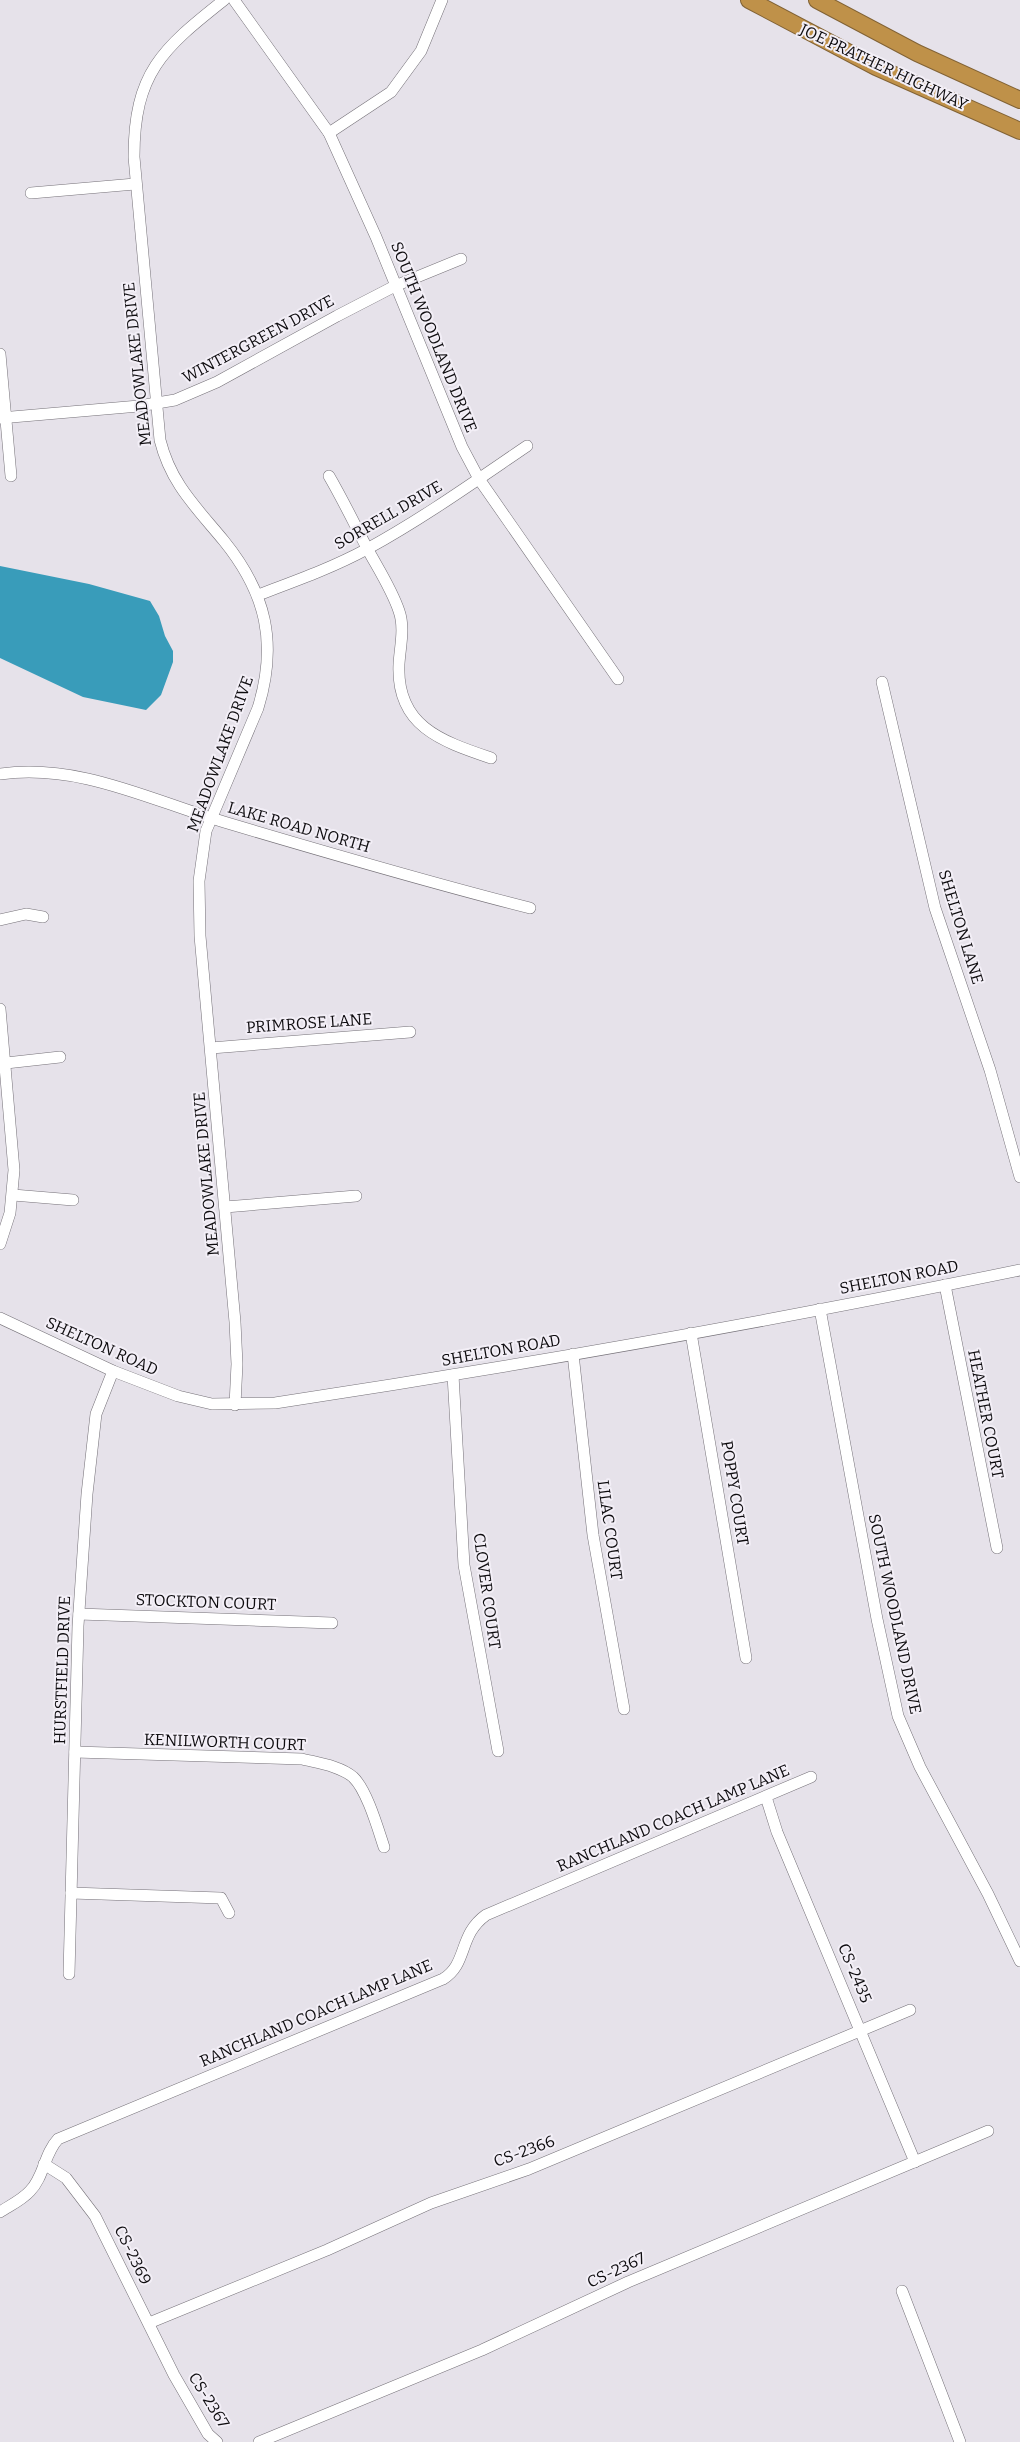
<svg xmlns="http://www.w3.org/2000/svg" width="1020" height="2442" viewBox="0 0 1020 2442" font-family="Bitter,serif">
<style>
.water{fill:#399cba}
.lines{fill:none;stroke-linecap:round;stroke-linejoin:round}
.minor-casing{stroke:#757178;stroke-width:12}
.highway-casing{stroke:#816235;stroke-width:18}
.minor{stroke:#fff;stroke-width:11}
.highway{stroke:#bf9149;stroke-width:16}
.labels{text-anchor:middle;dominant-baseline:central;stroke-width:4;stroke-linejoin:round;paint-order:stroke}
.street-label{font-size:16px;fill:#0e0c0f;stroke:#f3eff7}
</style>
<rect width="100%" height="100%" fill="#e6e2ea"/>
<!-- water -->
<path class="water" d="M0,566l89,18 61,17 9,15 6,20 8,15v11l-12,33 -15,15 -63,-13 -83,-39z"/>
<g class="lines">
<defs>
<g id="minor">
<path d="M224,0c-62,49 -90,73 -90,157l26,283c11,44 36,67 64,101 42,52 54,102 34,167l-52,123 -7,50 1,55 35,386 2,42 -2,41"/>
<path d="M234,0l95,133 47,104 86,210 17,32 139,200"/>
<path d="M329,133l62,-41 30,-41 21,-51"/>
<path d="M31,193l104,-9"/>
<path d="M0,354l11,122"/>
<path d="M0,418l139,-12 36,-6 42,-18 120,-66 58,-30 66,-27"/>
<path d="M329,476c14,24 26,49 39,74 11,20 24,40 31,61 6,17 1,36 0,53 -3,62 42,77 92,94"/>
<path d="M258,595c37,-14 74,-27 109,-46 55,-30 107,-67 160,-103"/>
<path d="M882,682l53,226 55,162 30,107"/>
<path d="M0,774c79,-11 150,26 224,48 101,30 203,60 306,86"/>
<path d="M0,920l26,-6 17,3"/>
<path d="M0,1009l14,161 -4,43 -10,31"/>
<path d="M211,1048l199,-16"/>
<path d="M6,1063l54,-6"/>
<path d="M13,1195l60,5"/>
<path d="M225,1207l131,-11"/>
<path d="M945,1285l52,263"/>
<path d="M820,1309l57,310 21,97 22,51 68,127 32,67"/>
<path d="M0,1318l113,53 65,25 34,8 63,-1c249,-38 498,-82 745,-133"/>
<path d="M691,1333l55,325"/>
<path d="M573,1354l20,181 31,174"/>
<path d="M453,1375l11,190 34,186"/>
<path d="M79,1614l253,9"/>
<path d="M75,1752l227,7c16,4 38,7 51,18 14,13 25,52 31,70"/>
<path d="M766,1797l11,35 138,330"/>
<path d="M71,1893l150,5 8,15"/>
<path d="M69,1974l9,-348 9,-132 9,-80 17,-43"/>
<path d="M44,2164l22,14 29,38 79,159 34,59 9,8"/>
<path d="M0,2212c9,-6 22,-12 30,-21 14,-14 14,-37 28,-52l385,-160c25,-15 15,-44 43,-64l325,-138"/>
<path d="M902,2291l58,151"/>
<path d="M149,2323l178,-73 104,-47 98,-34 381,-159"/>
<path d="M259,2442l223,-92 146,-68 360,-151"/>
</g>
<g id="highway">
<path d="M749,0l127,67 144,64"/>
<path d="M817,0l100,53 103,47"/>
</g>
</defs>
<!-- minor casing -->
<use href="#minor" class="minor-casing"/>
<!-- highway casing -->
<use href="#highway" class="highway-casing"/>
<!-- minor -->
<use href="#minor" class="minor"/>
<!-- highway -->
<use href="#highway" class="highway"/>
</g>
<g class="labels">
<!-- street labels -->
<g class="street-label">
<text transform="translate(884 67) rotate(25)">JOE PRATHER HIGHWAY</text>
<text transform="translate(434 337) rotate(68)">SOUTH WOODLAND DRIVE</text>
<text transform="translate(258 339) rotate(-28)">WINTERGREEN DRIVE</text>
<text transform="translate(137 364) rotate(-96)">MEADOWLAKE DRIVE</text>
<text transform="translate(388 515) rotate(-30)">SORRELL DRIVE</text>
<text transform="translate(220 754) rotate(-70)">MEADOWLAKE DRIVE</text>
<text transform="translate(299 827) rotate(16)">LAKE ROAD NORTH</text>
<text transform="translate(961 927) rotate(73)">SHELTON LANE</text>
<text transform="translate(309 1023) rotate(-4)">PRIMROSE LANE</text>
<text transform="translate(206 1174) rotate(-95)">MEADOWLAKE DRIVE</text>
<text transform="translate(899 1277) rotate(-11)">SHELTON ROAD</text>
<text transform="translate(102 1346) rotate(24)">SHELTON ROAD</text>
<text transform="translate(501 1350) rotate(-10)">SHELTON ROAD</text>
<text transform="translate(986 1414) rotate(79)">HEATHER COURT</text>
<text transform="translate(735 1493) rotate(81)">POPPY COURT</text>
<text transform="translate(610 1530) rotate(82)">LILAC COURT</text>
<text transform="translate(487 1591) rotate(82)">CLOVER COURT</text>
<text transform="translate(206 1602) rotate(2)">STOCKTON COURT</text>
<text transform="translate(895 1614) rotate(78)">SOUTH WOODLAND DRIVE</text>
<text transform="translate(62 1670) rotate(-88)">HURSTFIELD DRIVE</text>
<text transform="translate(225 1742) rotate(2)">KENILWORTH COURT</text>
<text transform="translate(673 1818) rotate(-23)">RANCHLAND COACH LAMP LANE</text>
<text transform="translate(855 1973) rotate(67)">CS-2435</text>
<text transform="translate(316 2013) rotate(-23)">RANCHLAND COACH LAMP LANE</text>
<text transform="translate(524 2151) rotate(-20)">CS-2366</text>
<text transform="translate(133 2255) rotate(64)">CS-2369</text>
<text transform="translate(616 2270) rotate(-25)">CS-2367</text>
<text transform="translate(209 2400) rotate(58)">CS-2367</text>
</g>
</g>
</svg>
